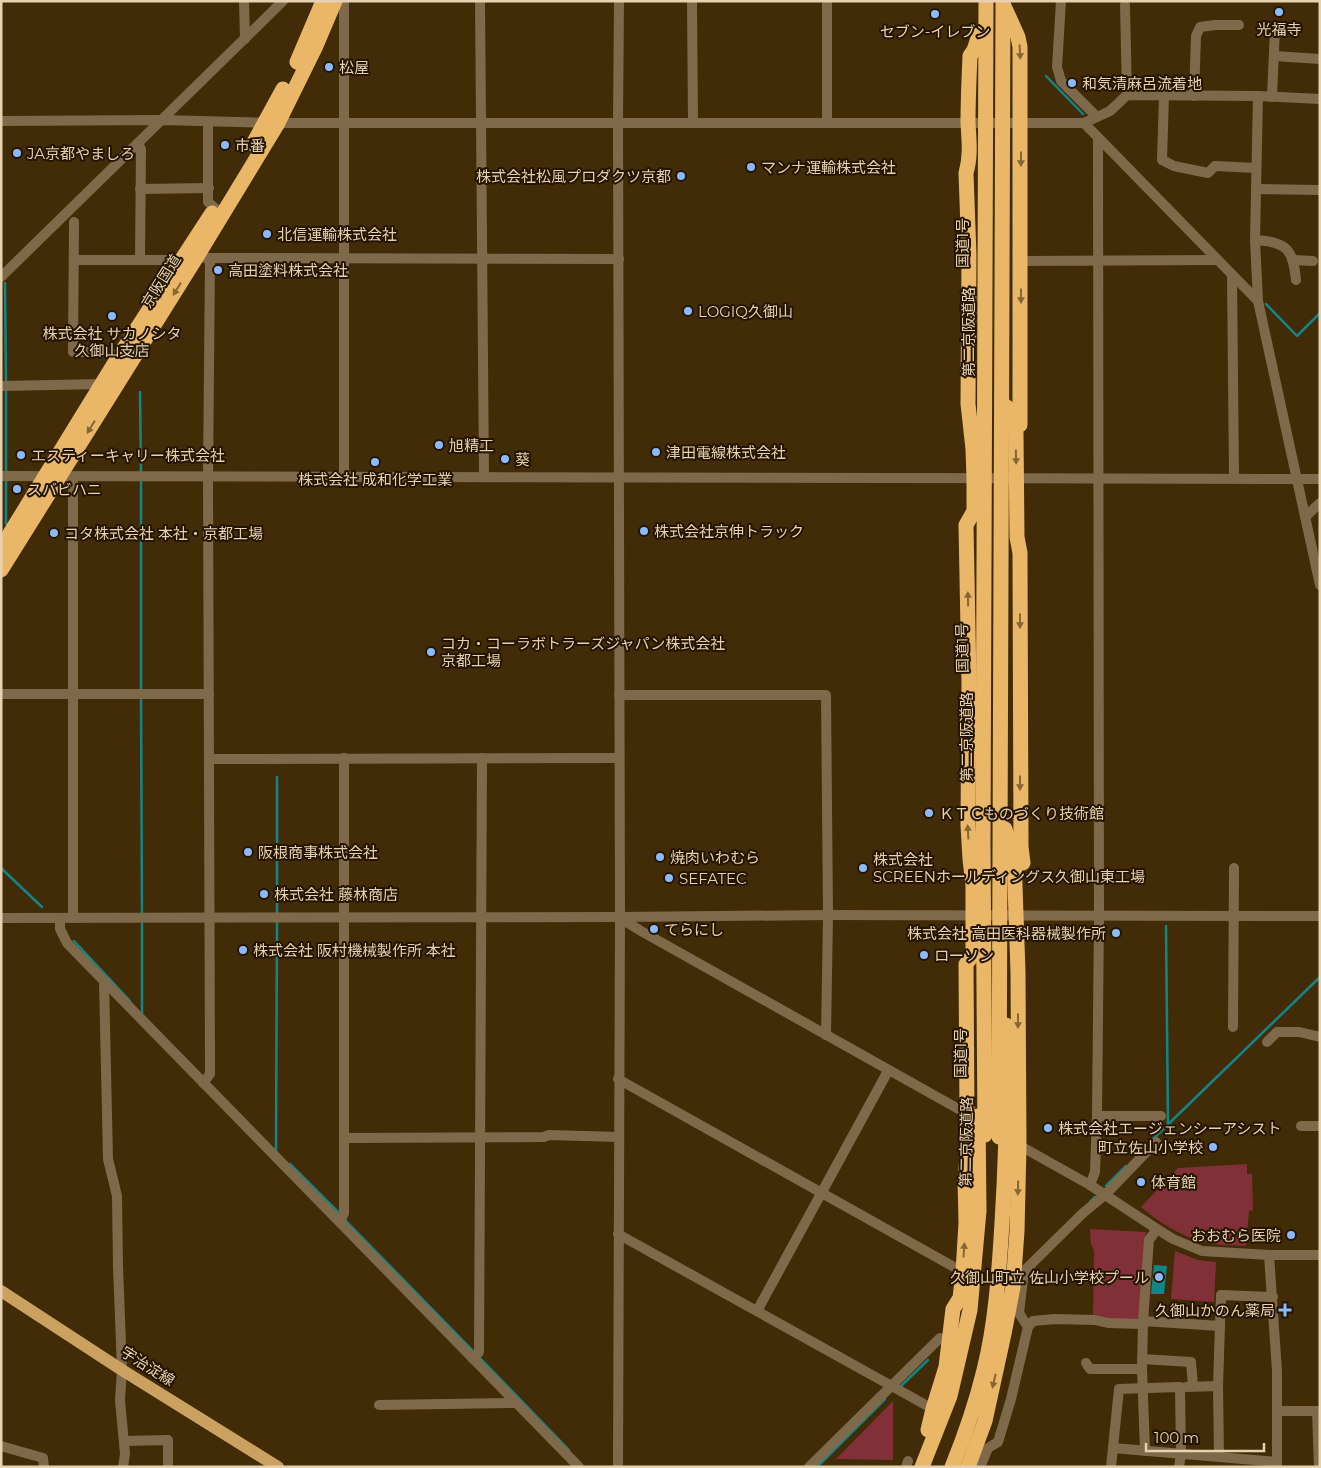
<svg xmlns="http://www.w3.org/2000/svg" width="1321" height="1468" viewBox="0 0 1321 1468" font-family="Montserrat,'Noto Sans JP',sans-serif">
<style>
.green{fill:#813038}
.water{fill:#138588}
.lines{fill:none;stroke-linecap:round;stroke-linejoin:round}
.stream{stroke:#138588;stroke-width:2.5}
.minor{stroke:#7e6a4b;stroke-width:10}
.major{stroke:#cba160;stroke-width:12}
.highway{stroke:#e9b767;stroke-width:15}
.highway-bridge{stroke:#e9b767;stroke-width:15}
.oneway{fill:#876634}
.poi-dot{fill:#8cb9fc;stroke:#251500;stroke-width:2}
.labels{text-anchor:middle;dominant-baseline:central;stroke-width:4;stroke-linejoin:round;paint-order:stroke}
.poi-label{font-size:15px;fill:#e7d1b1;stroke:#251500;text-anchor:start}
.street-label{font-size:15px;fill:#e7d1b1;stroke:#251500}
</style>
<rect width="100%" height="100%" fill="#412c07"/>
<!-- green -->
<g class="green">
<path d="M1247,1164v10h5l1,36 -4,1 -3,35c-11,-1 -24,0 -35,-3 -27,-4 -51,-20 -70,-36l37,-39z"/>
<path d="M1090,1229l56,3 -6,88 -47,-2 1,-67 -3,-7z"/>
<path d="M1175,1251l23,9 18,2 -2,40 -43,-3z"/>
<path d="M893,1401v59l-57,-1z"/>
</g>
<!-- water -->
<path class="water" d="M1154,1265l13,1 -3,28h-13z"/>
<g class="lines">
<!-- stream -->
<g class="stream">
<path d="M1046,76l37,38"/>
<path d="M5,283l1,99"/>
<path d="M1266,304l31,32 23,-23"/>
<path d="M140,392l1,81"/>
<path d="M6,472v-84"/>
<path d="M6,478v46"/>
<path d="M141,479v212"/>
<path d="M141,696l1,220"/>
<path d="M1,868l41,39"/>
<path d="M277,915v-138"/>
<path d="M142,921v92"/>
<path d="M1166,926l2,199"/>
<path d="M74,941l56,60"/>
<path d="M1153,1139l167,-162"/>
<path d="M276,1151l1,-230"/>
<path d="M290,1164l51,51"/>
<path d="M1106,1186l20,-20"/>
<path d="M1090,1202l5,-5"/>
<path d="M344,1219l131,134"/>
<path d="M479,1357l90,93"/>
<path d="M901,1386l27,-26"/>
<path d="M817,1467l68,-68"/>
</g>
<!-- minor -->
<g class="minor">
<path d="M244,1l1,38"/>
<path d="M480,1l4,476"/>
<path d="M692,1l1,121"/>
<path d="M827,1v121"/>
<path d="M1061,1l-4,66 4,14 36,36"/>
<path d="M1125,5l2,90"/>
<path d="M1274,56l46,3"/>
<path d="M1164,95l-2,65 12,6 34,7 7,-7 41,2"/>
<path d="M1194,96l2,-60 4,-9 15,-2h24"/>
<path d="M1258,96l-3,144 3,61 62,284"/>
<path d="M1272,97l3,-69"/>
<path d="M1,121l161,-1 116,3h806l26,-12 17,-16 131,1 62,3"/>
<path d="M208,122v80l7,6"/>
<path d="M1084,123l174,178"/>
<path d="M138,144l3,5 -1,111"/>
<path d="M140,189l69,-1"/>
<path d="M1256,189l64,1"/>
<path d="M74,222l-1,130h37l9,4"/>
<path d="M1255,240c32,2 38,9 41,40"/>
<path d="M205,258l414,1"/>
<path d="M74,260h96l8,5"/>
<path d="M1293,260l20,1"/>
<path d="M1021,261l196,-1"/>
<path d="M1232,275l2,203"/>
<path d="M1,277l282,-276"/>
<path d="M1,386l102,-2"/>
<path d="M1,476l1319,3"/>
<path d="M344,477v-476"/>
<path d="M1305,517l15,-14"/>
<path d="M1,694h208"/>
<path d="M619,695h207l2,220 -2,120"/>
<path d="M209,759l410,-1"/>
<path d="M1,918l619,-1 208,-2 492,1"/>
<path d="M60,918v11l7,14 37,38 4,178 9,37 1,70 4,104 -2,30 5,54 -2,13"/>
<path d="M73,918v-441"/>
<path d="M620,918l21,13 330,185"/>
<path d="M104,981l475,486"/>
<path d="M1233,1027l1,-159"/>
<path d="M1267,1042l10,-10h22l21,5"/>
<path d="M618,1079l345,193"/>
<path d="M203,1083l7,-9 -2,-597 2,-219"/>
<path d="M1097,1116h64"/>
<path d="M1301,1126h19"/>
<path d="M344,1138l200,-1 5,-2 69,2"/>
<path d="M1015,1143l75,42 67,44 16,10 29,12 67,4h51"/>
<path d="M1090,1185l5,-13 2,-56 2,-200 -1,-777"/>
<path d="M340,1222l4,-9v-455"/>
<path d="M618,1234l315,175"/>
<path d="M1269,1255l8,116v96"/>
<path d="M757,1311l131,-240"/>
<path d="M1143,1321l6,-81 8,-11"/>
<path d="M1028,1327l5,-6 22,-2 40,1 13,3 35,1"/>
<path d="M473,1359l6,-7 3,-594"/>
<path d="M1142,1359l49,3 2,24"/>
<path d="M1086,1363l4,6h52"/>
<path d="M1186,1387l32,-1"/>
<path d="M379,1405l137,-2"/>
<path d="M1277,1411h43"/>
<path d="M1317,1411l2,56"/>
<path d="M124,1441l44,-1v27"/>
<path d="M1,1446l42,12 1,9"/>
<path d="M1113,1448l164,14"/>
<path d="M1145,1451l-3,-82 1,-48 77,5"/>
<path d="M1219,1456l-1,-70 3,-91 52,2"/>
<path d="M618,1467l2,-550 -2,-795 1,-121"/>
<path d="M809,1467l131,-129"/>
<path d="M906,1467l2,-6"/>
<path d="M980,1467l8,-19 10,-6 13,-43 17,-72 -9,-14 5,-42 59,-58 22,-18 51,-53"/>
<path d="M1111,1467l8,-78 61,-2 1,67 -2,13"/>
</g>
<!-- major -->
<path class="major" d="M1,1291l121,79 156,97"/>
<!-- highway -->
<g class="highway">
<path d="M1004,6l14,31 2,10v378"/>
<path d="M297,62l26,-61"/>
<path d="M253,144l30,-55"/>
<path d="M1004,405l8,6 4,22 1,104 3,16 1,294 2,16"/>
<path d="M1,548l118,-192 93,-143"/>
<path d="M1,570l195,-312 82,-135 37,-75 20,-47"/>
<path d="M928,1430l5,-21 13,-42 7,-58 7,-11 3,-26 3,-49 -1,-45 3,-33 -1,-31 -1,-150 7,-9v-69l-3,-27 -2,-34 1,-143 -3,-157 8,-14v-33l-1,-29 -5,-45 1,-149 -3,-82c5,-17 3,-33 2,-50 0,-23 1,-45 2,-67l4,-6 6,-18"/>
<path d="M922,1467l28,-71 20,-86 9,-99 -1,-95"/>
<path d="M952,1467c13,-32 24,-64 32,-97 12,-48 15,-99 18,-147 4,-66 6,-132 4,-198"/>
<path d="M968,1467l17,-46 19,-87 9,-47 4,-56 2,-85 -1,-174 -4,-115 -9,-28"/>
</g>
<!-- highway-bridge -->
<g class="highway-bridge">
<path d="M985,1135l-2,-291 3,-843"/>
<path d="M999,1137l4,-1136"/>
</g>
</g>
<!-- one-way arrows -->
<defs><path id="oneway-solid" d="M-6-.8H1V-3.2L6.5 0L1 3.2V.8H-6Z" transform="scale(1.25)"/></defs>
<g class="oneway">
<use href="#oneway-solid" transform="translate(1020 52) rotate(87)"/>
<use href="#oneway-solid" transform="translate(1021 159) rotate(90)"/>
<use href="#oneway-solid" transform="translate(177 289) rotate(122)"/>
<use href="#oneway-solid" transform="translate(1021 296) rotate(90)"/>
<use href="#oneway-solid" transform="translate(91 427) rotate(122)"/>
<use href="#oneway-solid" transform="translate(1016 457) rotate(89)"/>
<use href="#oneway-solid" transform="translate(968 599) rotate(-91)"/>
<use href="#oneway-solid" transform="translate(1020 621) rotate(90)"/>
<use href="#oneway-solid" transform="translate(1020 783) rotate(90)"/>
<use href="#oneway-solid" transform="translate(968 832) rotate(-93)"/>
<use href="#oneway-solid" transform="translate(1018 1021) rotate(90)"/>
<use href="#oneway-solid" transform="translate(1018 1188) rotate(92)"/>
<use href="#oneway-solid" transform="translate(964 1250) rotate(-86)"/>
<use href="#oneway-solid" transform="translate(994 1381) rotate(103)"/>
</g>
<!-- markers -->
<g class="poi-dot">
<circle cx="1279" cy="12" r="5"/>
<circle cx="935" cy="14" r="5"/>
<circle cx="329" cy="67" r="5"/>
<circle cx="1072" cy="83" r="5"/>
<circle cx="225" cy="145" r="5"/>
<circle cx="17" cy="153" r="5"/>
<circle cx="751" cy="167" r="5"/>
<circle cx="681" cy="176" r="5"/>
<circle cx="267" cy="234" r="5"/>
<circle cx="218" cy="270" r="5"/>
<circle cx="688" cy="311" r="5"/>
<circle cx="112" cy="316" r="5"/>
<circle cx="439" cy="445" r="5"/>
<circle cx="656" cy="452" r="5"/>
<circle cx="21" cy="455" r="5"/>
<circle cx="505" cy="459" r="5"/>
<circle cx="375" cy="462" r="5"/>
<circle cx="17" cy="489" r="5"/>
<circle cx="644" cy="531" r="5"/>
<circle cx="54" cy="533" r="5"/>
<circle cx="431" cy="652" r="5"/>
<circle cx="929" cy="813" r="5"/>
<circle cx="248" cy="852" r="5"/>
<circle cx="660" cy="857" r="5"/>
<circle cx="863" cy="868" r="5"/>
<circle cx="669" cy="878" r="5"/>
<circle cx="264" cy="894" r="5"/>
<circle cx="654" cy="929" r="5"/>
<circle cx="1116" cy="933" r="5"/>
<circle cx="243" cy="950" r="5"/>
<circle cx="924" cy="955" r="5"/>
<circle cx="1048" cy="1128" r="5"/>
<circle cx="1213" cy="1147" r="5"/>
<circle cx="1141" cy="1182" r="5"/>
<circle cx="1291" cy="1235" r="5"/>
<circle cx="1159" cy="1277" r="5"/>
<path d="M1282.5 1302.5h5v5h5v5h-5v5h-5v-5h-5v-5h5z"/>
</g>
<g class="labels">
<!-- poi labels -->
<g class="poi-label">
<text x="1279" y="29" text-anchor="middle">光福寺</text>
<text x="935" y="31" text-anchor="middle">セブン-イレブン</text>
<text x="339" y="67">松屋</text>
<text x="1082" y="83">和気清麻呂流着地</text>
<text x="235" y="145">市番</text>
<text x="27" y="153">JA京都やましろ</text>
<text x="761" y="167">マンナ運輸株式会社</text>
<text x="671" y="176" text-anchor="end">株式会社松風プロダクツ京都</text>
<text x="277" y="234">北信運輸株式会社</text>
<text x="228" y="270">高田塗料株式会社</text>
<text x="698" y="311">LOGIQ久御山</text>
<text x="112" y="333" text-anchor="middle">株式会社 サカノシタ<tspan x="112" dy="17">久御山支店</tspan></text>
<text x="449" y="445">旭精工</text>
<text x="666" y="452">津田電線株式会社</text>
<text x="31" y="455">エスティーキャリー株式会社</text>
<text x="515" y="459">葵</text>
<text x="375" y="479" text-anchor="middle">株式会社 成和化学工業</text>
<text x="27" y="489">スバビハニ</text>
<text x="654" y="531">株式会社京伸トラック</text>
<text x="64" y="533">コタ株式会社 本社・京都工場</text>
<text x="441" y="643">コカ・コーラボトラーズジャパン株式会社<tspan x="441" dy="17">京都工場</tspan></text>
<text x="939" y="813">ＫＴＣものづくり技術館</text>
<text x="258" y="852">阪根商事株式会社</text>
<text x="670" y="857">焼肉いわむら</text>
<text x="873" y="859">株式会社<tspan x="873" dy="17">SCREENホールディングス久御山東工場</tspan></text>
<text x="679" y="878">SEFATEC</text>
<text x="274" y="894">株式会社 藤林商店</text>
<text x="664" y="929">てらにし</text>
<text x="1106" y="933" text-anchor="end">株式会社 高田医科器械製作所</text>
<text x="253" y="950">株式会社 阪村機械製作所 本社</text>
<text x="934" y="955">ローソン</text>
<text x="1058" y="1128">株式会社エージェンシーアシスト</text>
<text x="1203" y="1147" text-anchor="end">町立佐山小学校</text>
<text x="1151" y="1182">体育館</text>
<text x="1281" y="1235" text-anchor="end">おおむら医院</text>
<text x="1149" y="1277" text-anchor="end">久御山町立 佐山小学校プール</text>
<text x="1275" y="1310" text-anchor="end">久御山かのん薬局</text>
</g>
<!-- street labels -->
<g class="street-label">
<text transform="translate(962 243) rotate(-90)">国道1号</text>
<text transform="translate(161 281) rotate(-58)">京阪国道</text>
<text transform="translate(968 332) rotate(-90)">第二京阪道路</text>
<text transform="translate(962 648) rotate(-91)">国道1号</text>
<text transform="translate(966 737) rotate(-90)">第二京阪道路</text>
<text transform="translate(960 1053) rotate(-90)">国道1号</text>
<text transform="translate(966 1142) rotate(-89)">第二京阪道路</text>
<text transform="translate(148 1366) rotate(32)">宇治淀線</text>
</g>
</g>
<!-- border -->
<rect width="1321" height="1468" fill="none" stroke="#e7d1b1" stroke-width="5"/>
<!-- scale -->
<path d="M1146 1443v8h118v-8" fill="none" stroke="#e7d1b1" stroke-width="2.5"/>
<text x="1154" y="1443" font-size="15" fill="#e7d1b1" stroke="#251500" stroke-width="4" paint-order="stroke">100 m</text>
</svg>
